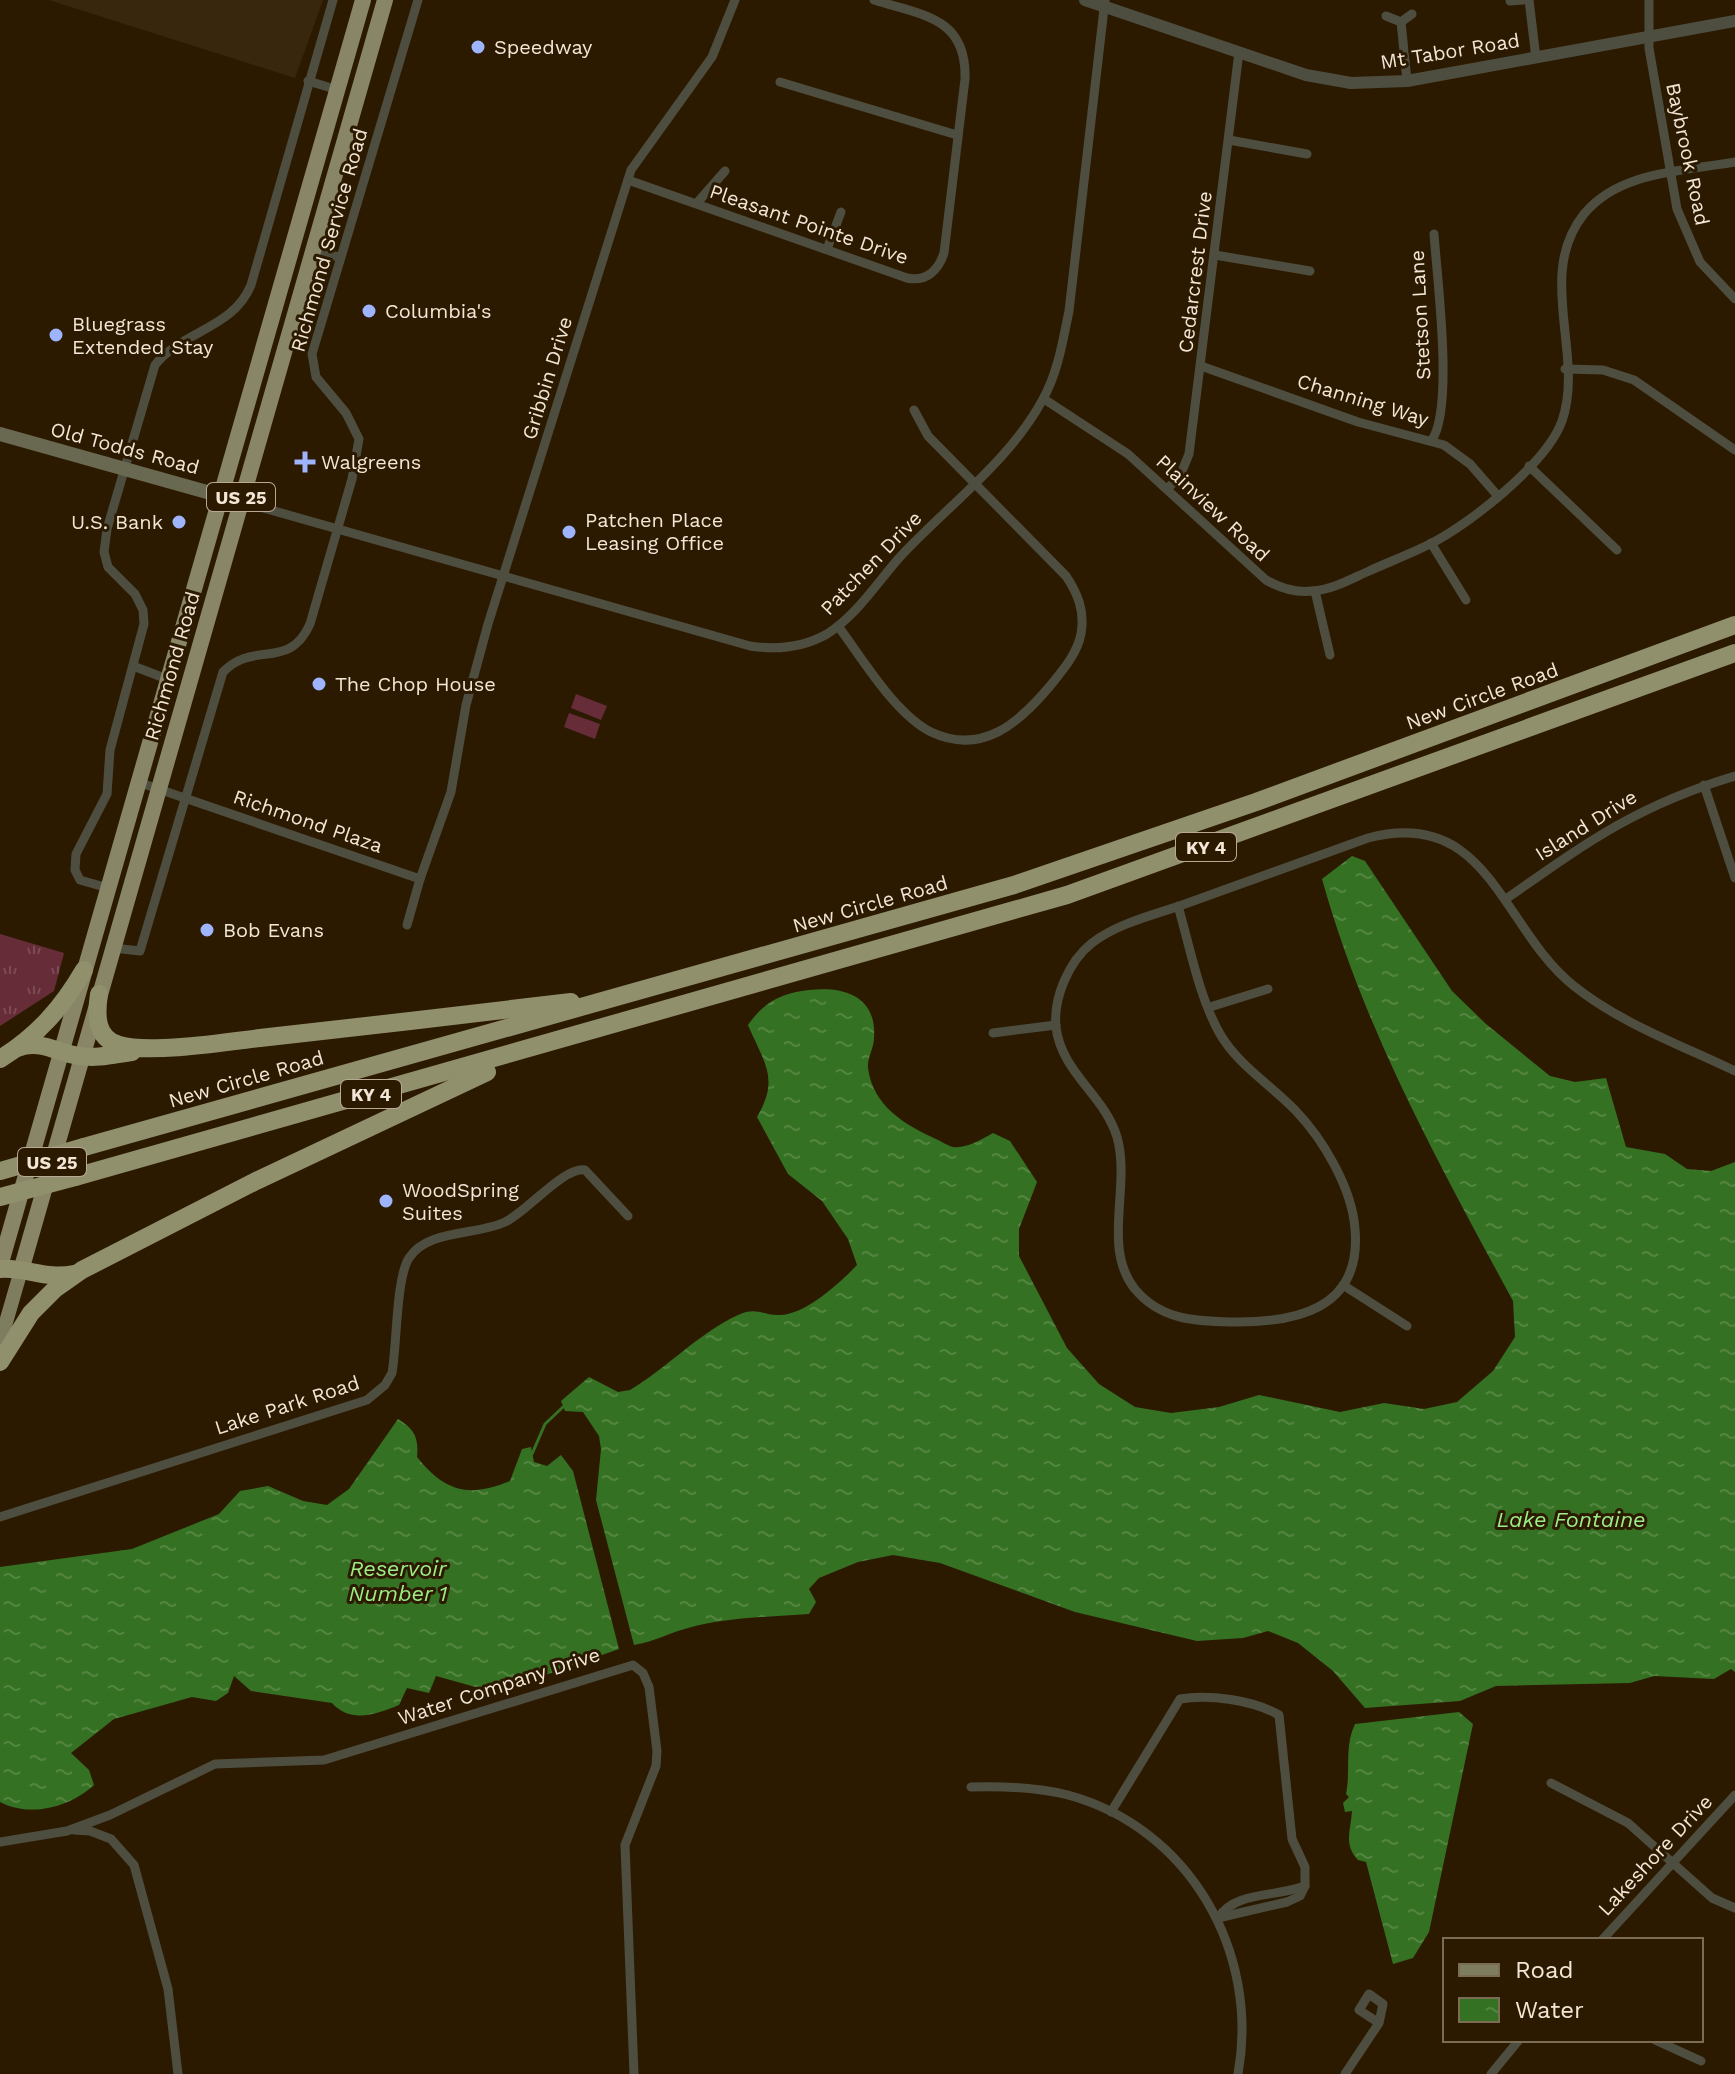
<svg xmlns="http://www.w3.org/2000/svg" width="1735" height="2074" viewBox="0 0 1735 2074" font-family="'Work Sans',sans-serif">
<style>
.built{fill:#39270d}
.grass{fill:url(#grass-tufts)}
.pitch{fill:#662d39}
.water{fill:url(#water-ripples)}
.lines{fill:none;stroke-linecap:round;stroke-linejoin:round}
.stream{stroke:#357122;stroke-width:3}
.minor{stroke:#4e4e40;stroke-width:9}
.tertiary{stroke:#4e4e40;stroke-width:12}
.secondary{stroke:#696952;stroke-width:14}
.primary{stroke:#7e7d60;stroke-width:14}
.trunk{stroke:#888666;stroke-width:16}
.motorway{stroke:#91906d;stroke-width:18}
.motorway-bridge{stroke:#91906d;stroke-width:18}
.poi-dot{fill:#9eb4fd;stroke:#2c1a00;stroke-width:3}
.labels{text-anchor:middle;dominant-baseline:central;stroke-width:6;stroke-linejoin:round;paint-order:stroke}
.shield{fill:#2c1a00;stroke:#b7a996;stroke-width:2}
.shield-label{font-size:18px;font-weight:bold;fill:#f2e6d6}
.poi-label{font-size:20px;fill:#f2e6d6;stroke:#2c1a00;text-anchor:start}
.street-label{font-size:20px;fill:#f2e6d6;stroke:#2c1a00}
.water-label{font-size:22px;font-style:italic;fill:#9ced85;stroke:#2c1a00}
</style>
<defs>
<pattern id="grass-tufts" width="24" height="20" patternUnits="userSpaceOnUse" patternTransform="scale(2)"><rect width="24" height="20" fill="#662d39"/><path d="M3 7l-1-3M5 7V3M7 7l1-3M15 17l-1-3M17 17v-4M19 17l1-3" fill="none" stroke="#7c4b55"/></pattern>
<pattern id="water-ripples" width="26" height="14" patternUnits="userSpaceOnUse" patternTransform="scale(2)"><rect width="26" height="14" fill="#357122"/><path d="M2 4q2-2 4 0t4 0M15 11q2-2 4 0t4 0" fill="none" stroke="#538541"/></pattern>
</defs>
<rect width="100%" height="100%" fill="#2c1a00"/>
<!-- built -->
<path class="built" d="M49,0h274l-28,78z"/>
<!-- grass -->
<path class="grass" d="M0,934l64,19 -10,38 -54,35z"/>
<!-- pitch -->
<g class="pitch">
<path d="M576,694l31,12 -6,14 -30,-12z"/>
<path d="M569,713l31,11 -5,15 -31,-12z"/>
</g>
<!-- water -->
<g class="water">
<path d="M1352,856l13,5 87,130 34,33 64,52 25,6 31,-4 20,69 39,7 22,15 24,2 24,-9v510l-4,-3 -17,10 -60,-3 -24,7 -134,3 -36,15 -95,7 -32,-37 -35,-28 -30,-12 -25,7 -46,3 -122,-29 -135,-49 -47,-8 -35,7 -39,16 -10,11 7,13 -7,12c-40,3 -82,3 -121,14 -19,5 -34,14 -54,17l-38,-145 5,-51 -2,-13 -16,-24 -18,-1 -4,-10 28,-24 29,15 12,-2c37,-22 69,-57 108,-75 19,-9 25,1 42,0 25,0 61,-33 77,-50l-9,-26 -26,-38 -34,-27 -31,-57c23,-39 7,-54 -9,-92 16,-23 33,-32 61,-35 35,-4 68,6 65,48 0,10 -7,20 -6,30 5,38 37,57 68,71 5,2 12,7 17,8 13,2 29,-8 40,-14l17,8 27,41 -18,47v27l48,92 32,36 36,23 36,6 48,-6 40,-12 81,17 44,-9 40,6 33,-7 36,-31 22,-34 -2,-36c-74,-137 -149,-271 -191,-422z"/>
<path d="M398,1419c16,10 21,18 19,38 28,35 52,41 93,24l12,-32 9,-2 3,15 13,4 14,-11 12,16 46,178 -82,29 -58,10 -43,-12 -7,17 -22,-5 -8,17c-22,9 -48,19 -67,-2l-81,-12 -17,-15 -6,17 -12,8 -24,-4 -78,22 -43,34 18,17 5,15c-24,22 -63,33 -94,17v-235l132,-18 87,-35 21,-23 28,-5 35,15 24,4 22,-16z"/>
<path d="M1459,1712l14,12 -44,208 -16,26 -20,6 -27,-102 -8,-2c-15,-16 -7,-30 -6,-49l-7,1 -2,-9 6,-6 -3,-3c5,-25 -2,-47 9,-70z"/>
</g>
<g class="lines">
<!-- stream -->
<path class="stream" d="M532,1454l13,-30 18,-17"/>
<!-- minor -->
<g class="minor">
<path d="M1529,0l7,58"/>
<path d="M1649,0v48l28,161 23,53 35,37"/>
<path d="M1510,1l13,-1"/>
<path d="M1386,16l15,6 11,-8"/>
<path d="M1401,22l6,59"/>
<path d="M308,81l27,8"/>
<path d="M780,82l177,53"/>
<path d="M1229,140l78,14"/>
<path d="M628,180l279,98c19,4 31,-7 37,-25l21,-174c2,-62 -43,-64 -91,-79"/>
<path d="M697,203l28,-32"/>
<path d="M827,249l14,-37"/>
<path d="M311,252l29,5"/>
<path d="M1215,255l95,16"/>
<path d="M1201,366l157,56 86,23 26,19 27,31"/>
<path d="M1565,369l38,1 31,10 101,70"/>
<path d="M1044,399l84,55 138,126c14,8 30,13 46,11 20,-1 39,-12 57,-20 20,-9 41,-17 61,-27 40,-20 117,-81 132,-123 23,-66 -27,-146 22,-207 35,-43 100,-43 151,-52"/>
<path d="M1432,440c22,-33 5,-162 2,-206"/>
<path d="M1529,466l88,84"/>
<path d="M1167,489l13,-13 9,-22 50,-402"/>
<path d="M239,501l511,145c26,4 54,1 77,-12 29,-18 50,-51 72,-76 47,-51 111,-97 144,-159 15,-27 20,-59 26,-88l36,-311"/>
<path d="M1431,543l35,57"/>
<path d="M1315,591l15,64"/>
<path d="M838,626c24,32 57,88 93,106 51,24 88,-9 119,-46 13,-16 27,-32 31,-52 4,-23 -3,-40 -15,-58l-138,-140 -14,-26"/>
<path d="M133,666l34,13"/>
<path d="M138,782l282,97 -13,46"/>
<path d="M1704,785l31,93"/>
<path d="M420,879l31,-87 15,-87 22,-81 143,-454 81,-113 23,-57"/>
<path d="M108,888l-28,-8 -5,-10 1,-16 31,-60 3,-44 34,-126 -1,-14 -8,-16 -27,-27 -4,-15 3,-23 48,-164c28,-35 78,-36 96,-80l82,-285"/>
<path d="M1506,899c81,-57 132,-94 229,-123"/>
<path d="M1178,906c12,41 21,91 42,128 18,31 51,51 75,76 28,29 57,78 60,119 7,81 -60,94 -124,93 -37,-1 -71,-2 -97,-34 -32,-42 -3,-102 -17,-151 -12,-41 -56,-65 -61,-110 -3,-29 13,-66 36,-84 26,-20 62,-28 93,-39 61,-22 122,-44 183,-66 121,-32 133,90 206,148 46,37 107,59 161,85"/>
<path d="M113,948l27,3 83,-279c31,-32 66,-1 87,-48l42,-145 7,-40 -13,-26 -30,-36 -4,-23 106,-354"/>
<path d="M1210,1007l58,-18"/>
<path d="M993,1033l63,-8"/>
<path d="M1343,1285l64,41"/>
<path d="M0,1517l367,-117 18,-15 7,-12c5,-28 4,-95 17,-115 19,-29 66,-22 96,-36 23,-11 58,-55 80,-52l43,46"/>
<path d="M1551,1783l77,40 84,75 23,10"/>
<path d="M971,1787c33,-1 64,0 97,8 122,33 192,158 170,279"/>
<path d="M1111,1812l69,-113c29,-5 73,1 99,16l13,124 13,28v19l-5,10 -13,6 -69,16"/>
<path d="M74,1830l16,1 21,8 23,26 34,124 10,85"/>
<path d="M0,1842l67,-11 43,-16 105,-51 109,-4 309,-95 10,8 6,14 8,64 -1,15 -31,79 9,229"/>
<path d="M1218,1918c17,-27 59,-21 87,-32"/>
<path d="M1602,1940l133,-145"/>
<path d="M1655,2040l46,21"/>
<path d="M1345,2074l34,-51 4,-19 -14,-10 -10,16 20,13"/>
<path d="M1491,2074l28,-34"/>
</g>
<!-- tertiary -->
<path class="tertiary" d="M1085,0l221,75 45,8 56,-2 328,-60"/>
<!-- secondary -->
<path class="secondary" d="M0,434l239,67"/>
<!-- primary -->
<path class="primary" d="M0,1343l22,-76"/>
<!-- trunk -->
<g class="trunk">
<path d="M0,1266l363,-1266"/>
<path d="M22,1267l363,-1267"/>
</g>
<!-- motorway -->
<g class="motorway">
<path d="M99,994c-3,20 -4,44 20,51 30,9 108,-3 141,-7 104,-12 207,-23 311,-36"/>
<path d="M17,1048c24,-9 40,5 63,8 17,3 36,-2 52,-4"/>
<path d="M0,1059c37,-23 62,-51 84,-89"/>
<path d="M84,1147l930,-262 242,-83 479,-177"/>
<path d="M75,1177l992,-282 668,-242"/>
<path d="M0,1269c27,-2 46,11 74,5"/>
<path d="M0,1362l31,-49 24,-24 27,-19 174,-89 231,-109"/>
</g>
<!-- motorway-bridge -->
<g class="motorway-bridge">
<path d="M0,1171l84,-24"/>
<path d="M0,1197l75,-20"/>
</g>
</g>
<!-- markers -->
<g class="poi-dot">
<circle cx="478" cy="47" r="8"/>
<circle cx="369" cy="311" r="8"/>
<circle cx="56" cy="335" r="8"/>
<path d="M301 450h8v8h8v8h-8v8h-8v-8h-8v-8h8z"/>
<circle cx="179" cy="522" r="8"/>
<circle cx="569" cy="532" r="8"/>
<circle cx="319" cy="684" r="8"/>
<circle cx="207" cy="930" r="8"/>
<circle cx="386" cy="1201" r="8"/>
</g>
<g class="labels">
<!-- shield labels -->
<g class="shield">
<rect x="207" y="483" width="68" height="28" rx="6"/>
<rect x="1176" y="833" width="60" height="28" rx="6"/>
<rect x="341" y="1080" width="60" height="28" rx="6"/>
<rect x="18" y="1148" width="68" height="28" rx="6"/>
</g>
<g class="shield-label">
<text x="241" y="497">US 25</text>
<text x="1206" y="847">KY 4</text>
<text x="371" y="1094">KY 4</text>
<text x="52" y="1162">US 25</text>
</g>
<!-- poi labels -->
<g class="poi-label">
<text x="494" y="47">Speedway</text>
<text x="385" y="311">Columbia's</text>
<text x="72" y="324">Bluegrass<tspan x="72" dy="23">Extended Stay</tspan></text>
<text x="321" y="462">Walgreens</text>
<text x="585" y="520">Patchen Place<tspan x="585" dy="23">Leasing Office</tspan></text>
<text x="163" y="522" text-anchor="end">U.S. Bank</text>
<text x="335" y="684">The Chop House</text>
<text x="223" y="930">Bob Evans</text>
<text x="402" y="1190">WoodSpring<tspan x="402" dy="23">Suites</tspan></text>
</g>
<!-- street labels -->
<g class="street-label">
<text transform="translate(1450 51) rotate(-9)">Mt Tabor Road</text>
<text transform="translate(1688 154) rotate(78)">Baybrook Road</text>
<text transform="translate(809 224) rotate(19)">Pleasant Pointe Drive</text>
<text transform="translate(329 240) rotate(-74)">Richmond Service Road</text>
<text transform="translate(1195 272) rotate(-83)">Cedarcrest Drive</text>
<text transform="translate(1420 315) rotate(-93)">Stetson Lane</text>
<text transform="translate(547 378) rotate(-73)">Gribbin Drive</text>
<text transform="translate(1363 400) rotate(17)">Channing Way</text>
<text transform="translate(125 448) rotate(15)">Old Todds Road</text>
<text transform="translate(1213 508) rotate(43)">Plainview Road</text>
<text transform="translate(871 563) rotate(-46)">Patchen Drive</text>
<text transform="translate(172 666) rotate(-74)">Richmond Road</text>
<text transform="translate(1482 696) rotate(-20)">New Circle Road</text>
<text transform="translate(308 821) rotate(19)">Richmond Plaza</text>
<text transform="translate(1586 825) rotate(-32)">Island Drive</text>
<text transform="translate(870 904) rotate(-16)">New Circle Road</text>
<text transform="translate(246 1079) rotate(-16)">New Circle Road</text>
<text transform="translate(287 1405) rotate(-18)">Lake Park Road</text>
<text transform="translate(499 1686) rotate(-18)">Water Company Drive</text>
<text transform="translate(1655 1855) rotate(-47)">Lakeshore Drive</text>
</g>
<!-- water labels -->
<g class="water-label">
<text x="1571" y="1519">Lake Fontaine</text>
<text x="398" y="1568">Reservoir<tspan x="398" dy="25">Number 1</tspan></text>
</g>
</g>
<!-- legend -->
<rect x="1443" y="1938" width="260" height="104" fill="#2c1a00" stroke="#7b6c56" stroke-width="2"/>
<rect x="1459" y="1964" width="40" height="12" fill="#7e7d60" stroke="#7b6c56" stroke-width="2"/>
<text x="1515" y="1978" font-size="24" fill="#f2e6d6">Road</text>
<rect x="1459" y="1998" width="40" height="24" fill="url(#water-ripples)" stroke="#7b6c56" stroke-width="2"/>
<text x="1515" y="2018" font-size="24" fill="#f2e6d6">Water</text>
</svg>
